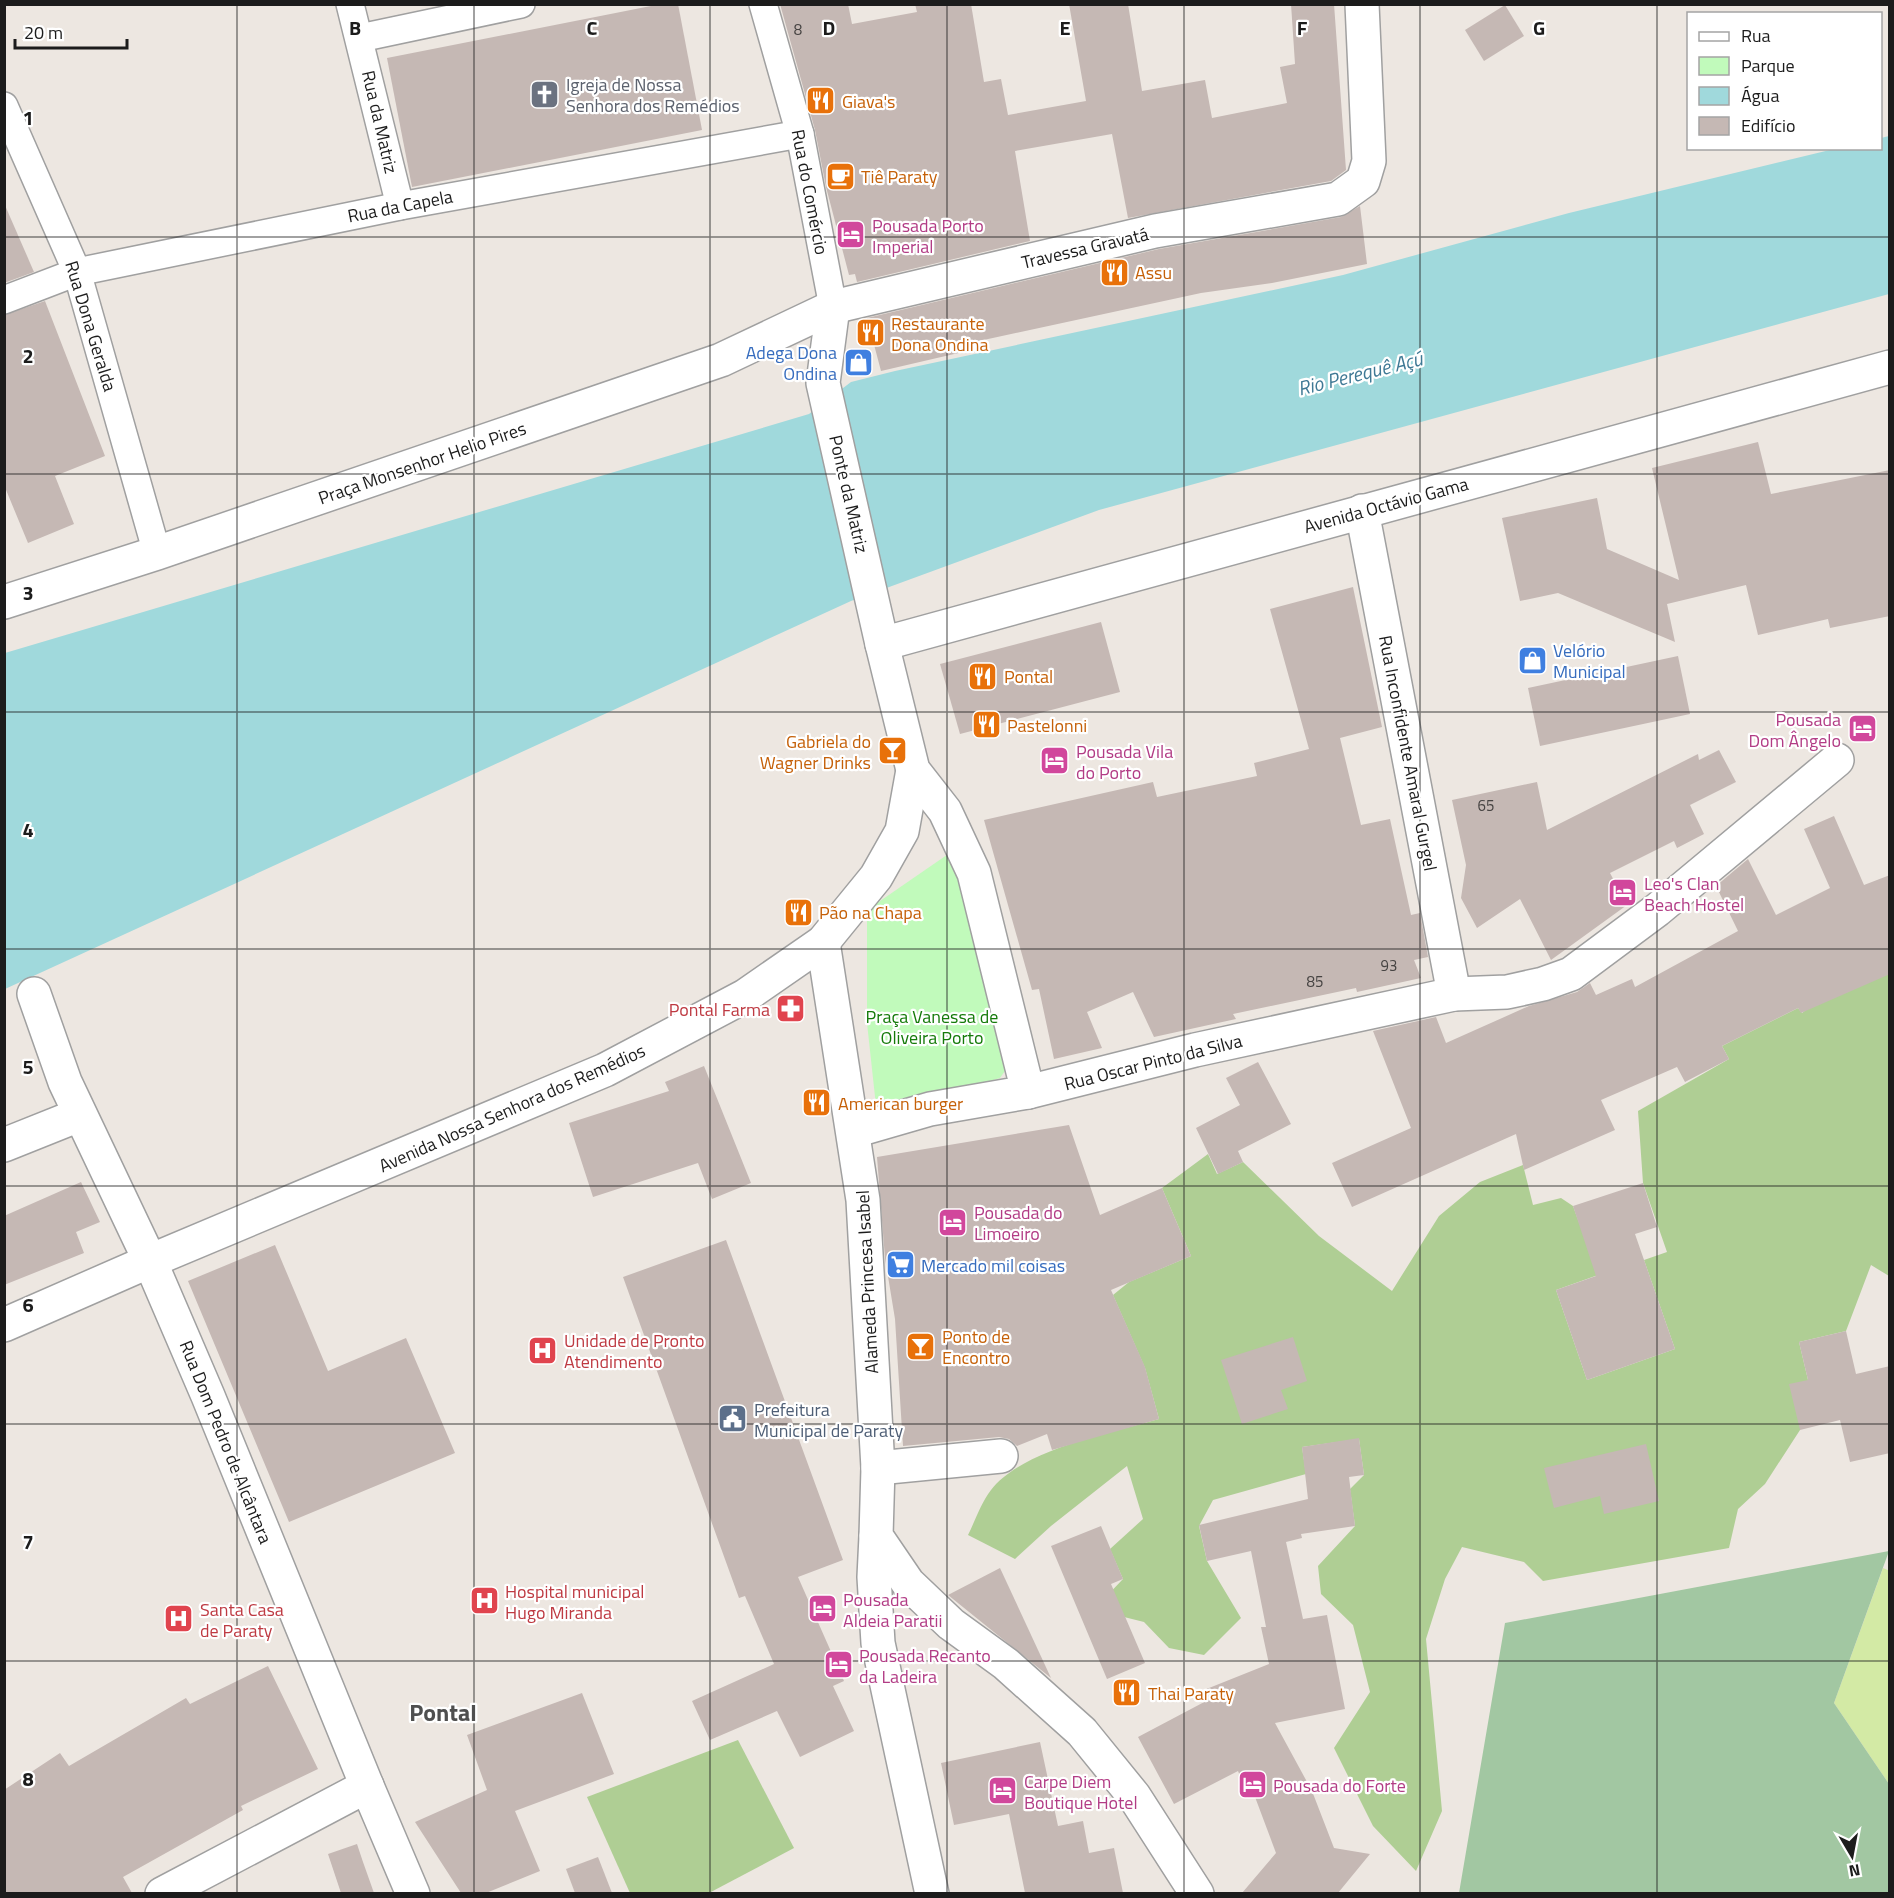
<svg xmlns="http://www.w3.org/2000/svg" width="1894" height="1898" viewBox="0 0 1894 1898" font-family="'Titillium Web',sans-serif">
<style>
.grass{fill:#d3eaa5}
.forest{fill:#afce94}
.cemetery{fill:#a2c7a2}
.park{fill:#c1fabb}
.water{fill:#a0d9dc}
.building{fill:#c5b8b4}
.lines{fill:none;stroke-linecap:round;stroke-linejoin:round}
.pedestrian-casing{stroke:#a0a0a0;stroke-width:30}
.minor-casing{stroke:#a0a0a0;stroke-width:36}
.tertiary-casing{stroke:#a0a0a0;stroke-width:36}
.pedestrian{stroke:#fff;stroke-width:27}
.minor{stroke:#fff;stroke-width:33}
.tertiary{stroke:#fff;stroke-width:33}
.grid{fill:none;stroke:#1c1c1c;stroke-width:1.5;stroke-opacity:0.55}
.labels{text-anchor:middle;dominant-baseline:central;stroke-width:4.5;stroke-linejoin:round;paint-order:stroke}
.number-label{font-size:15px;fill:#464342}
.worship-label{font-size:18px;fill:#5b616d;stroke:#fff;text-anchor:start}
.food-label{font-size:18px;fill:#c56008;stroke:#fff;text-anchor:start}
.street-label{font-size:18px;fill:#1c1c1c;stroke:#fff}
.hotel-label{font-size:18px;fill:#b23c85;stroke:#fff;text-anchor:start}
.shop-label{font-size:18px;fill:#366cbe;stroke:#fff;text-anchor:start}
.health-label{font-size:18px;fill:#be3a42;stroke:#fff;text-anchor:start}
.park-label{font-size:18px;fill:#147a09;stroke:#fff}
.service-label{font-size:18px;fill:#4e5e75;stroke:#fff;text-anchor:start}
.water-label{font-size:20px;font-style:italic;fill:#3f7995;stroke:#fff}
.district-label{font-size:24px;font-weight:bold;fill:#4f4f4f;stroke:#fff}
.grid-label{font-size:20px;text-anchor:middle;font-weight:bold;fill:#1c1c1c;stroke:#fff;stroke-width:4.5;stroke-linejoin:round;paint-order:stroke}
</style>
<rect width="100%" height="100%" fill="#ede7e1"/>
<!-- grass -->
<path class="grass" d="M1883,1568l7,3 -1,213 -55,-81z"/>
<!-- forest -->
<g class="forest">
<path d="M1889,945v331l-18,-11 -25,66 -47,11 9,38 -8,50 -35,54 -27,25 -9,39 -186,33 -19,-19 -62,-15 -17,32 -19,60 16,172 -26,60 -43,-45 -39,-78 36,-56 -17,-67 -32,-31 -3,-28 37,-40 -5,-37 14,-14 -5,-36 -57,8 4,27 -93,26 -14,26 8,35 34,57 -37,37 -35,-7 -25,-26 -32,-8 -10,-13 21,-22 -13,-30 33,-30 -16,-53 -76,60 -36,33 -47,-24c7,-14 13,-32 23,-45 32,-41 120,-57 168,-71l-14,-51 -32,-73 16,-13 62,-26 -29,-68 46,-34 9,20 26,-12 76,74 73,55 47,-75 41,-34 43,-17 10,40 28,-7 12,8 25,69 -42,15 31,90 88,-31 -31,-89 23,-8 -24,-69 -5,-72 91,-52 -7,-13 76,-38 4,5z"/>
<path d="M738,1740l56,108 -85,45h-79l-43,-96z"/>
</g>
<!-- cemetery -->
<path class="cemetery" d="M1889,1551l-55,152 55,81v109h-430l46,-270z"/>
<!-- park -->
<path class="park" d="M957,848l50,220 -7,10 -123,37 -10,-92v-113z"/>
<!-- water -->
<path class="water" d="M1889,136v158l-790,216 -248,91 -846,388v-336l804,-239 42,-32 44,-11 448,-96 226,-62 265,-64 46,-1 1,-10z"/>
<!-- building -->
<g class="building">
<path d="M661,4h17l24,126 -290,57 -25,-129z"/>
<path d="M780,4h68l4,20 65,-12 -2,-8h56l13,78 17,-3 7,36 78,-14 -17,-97h59l14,87 63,-11 7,38 75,-15 -7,-36 15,-3 -4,-60h43l12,166 -15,11 -203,37 -16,-84 -97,17 15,90 -173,41 -2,-8 -6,1 -23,-88 -11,-57z"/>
<path d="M1505,5l19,31 -40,25 -19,-31z"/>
<path d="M4,203l30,69 -30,11z"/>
<path d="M1360,206l7,58 -95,19 -71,10 -222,48 1,7 -99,23 -14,-53 292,-69 182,-32z"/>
<path d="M45,301l60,155 -50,20 19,48 -46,19 -24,-58v-170z"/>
<path d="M1758,442l13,52 119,-24v146l-60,12 -2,-9 -70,16 -12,-50 -79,19 8,38 -117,-49 -38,8 -18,-83 95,-20 10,51 72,31 -27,-112z"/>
<path d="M1353,587l29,140 -42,11 21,87 29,-6 21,96 9,-2 8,44 -14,3 7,18 -64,14 -1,-4 -123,26 3,5 -82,18 -21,-45 -46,20 15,36 -48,11 -15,-70 -7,1 -48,-170 169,-38 4,15 100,-21 -3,-13 55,-14 -39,-140z"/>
<path d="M1101,622l19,70 -160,42 -20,-70z"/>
<path d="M1678,656l12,58 -150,32 -12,-58z"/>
<path d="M1719,750l17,32 -46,23 14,29 -27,14 -3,-7 -64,32 17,32 -76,55 -31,-61 -43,29 -16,-30 5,-33 -14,-65 85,-18 10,48 151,-76 1,6z"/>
<path d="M1834,816l30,69 26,-10v99l-89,39 -3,-5 -76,38 7,13 -44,23 -8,-15 -76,33 14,30 -91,40 -8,-36 -164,73 -20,-44 79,-35 -38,-97 63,-14 10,26 83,-37 48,-14 13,-9 6,12 36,-16 3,8 103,-56 -22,-45 32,-27 28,56 54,-27 -26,-59z"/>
<path d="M1258,1062l33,62 -53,27 5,11 -25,12 -22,-46 44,-23 -14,-27z"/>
<path d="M704,1066l47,117 -39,16 -14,-36 -105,34 -24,-74 100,-32 -4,-9z"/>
<path d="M1069,1125l31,90 62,-27 29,68 -80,34 34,77 14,52 -107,31 -5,-16 -30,12 -8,-7 -10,-2 -96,9 -8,-127 -10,-61 -8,-101z"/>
<path d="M81,1182l19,40 -24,10 8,21 -80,32v-69z"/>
<path d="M1643,1183l14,44 -22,7 40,115 -88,31 -31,-90 40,-14 -23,-70z"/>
<path d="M726,1240l117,320 -45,17 46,104 -11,5 21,45 -54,26 -23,-46 -67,29 -18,-39 82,-37 -29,-68 -6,2 -116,-321z"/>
<path d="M275,1245l53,126 78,-33 49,115 -166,69 -101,-241z"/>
<path d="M1846,1331l10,43 34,-8v87l-40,9 -10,-42 -40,10 -11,-46 19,-4 -9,-38z"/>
<path d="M1293,1337l14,44 -26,9 7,19 -46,15 -21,-64z"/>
<path d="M1359,1438l5,37 -15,2 6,49 -54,8 1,4 -16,4 17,77 24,-4 18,94 -70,14 37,68 22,57 36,6 -32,39h-96l34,-40 -27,-72 -6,2 -5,-12 -64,33 -36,-67 70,-37 -4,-10 65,-26 -8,-37h5l-15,-76 -44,10 -8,-36 109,-26 -6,-52z"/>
<path d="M1646,1444l13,57 -55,13 -4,-18 -46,12 -10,-40z"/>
<path d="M1101,1526l22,53 -12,5 34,79 -38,16 -56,-133z"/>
<path d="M1000,1568l51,110 -103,-83z"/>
<path d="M268,1666l50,103 -77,37 2,4 -120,67 9,16h-128v-103l56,-37 9,13 117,-68 4,6z"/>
<path d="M582,1693l32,81 -99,37 25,60 -54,22h-25l-46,-71 72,-32 -20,-55z"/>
<path d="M1040,1742l18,84 25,-5 6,32 25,-5 9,45h-98l-16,-79 -55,11 -13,-62z"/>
<path d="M357,1844l6,18 11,31h-33l-13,-39z"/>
<path d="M598,1857l14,36h-37l-9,-24z"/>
</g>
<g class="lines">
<defs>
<g id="pedestrian">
<path d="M350,4l50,202"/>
<path d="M763,4l37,130 33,173"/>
<path d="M360,38l161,-34"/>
<path d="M4,106l73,166 80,281"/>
<path d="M4,300l73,-28 323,-66 400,-72"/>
</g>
<g id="minor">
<path d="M833,307l-10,76 59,261"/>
<path d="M1362,511l92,483"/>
<path d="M4,602l153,-49 564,-193 112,-53 322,-76 183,-32 25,-18 6,-20 -7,-157"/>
<path d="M34,994l31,88 85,179 58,135 159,390 46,108"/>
<path d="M1028,1092l167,-42 259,-56 53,-2 36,-8 28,-10 86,-64 180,-150"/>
<path d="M4,1145l75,-30"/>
<path d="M878,1468l123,-12"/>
<path d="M876,1536l-2,41 4,66 54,251"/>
<path d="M162,1894l205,-108"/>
</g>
<g id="tertiary">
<path d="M823,942l40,258 15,268 -2,68 32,47 43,41 55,40 76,68 52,64 63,98"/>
<path d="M854,1131l76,-22 98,-17 -54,-219 -29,-62 -32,-41 -31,-126 1008,-277"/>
<path d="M4,1325l146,-64 455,-191 140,-74 78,-54 53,-65 26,-46 11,-61"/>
</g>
</defs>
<!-- pedestrian casing -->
<use href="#pedestrian" class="pedestrian-casing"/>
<!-- minor casing -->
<use href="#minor" class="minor-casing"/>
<!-- tertiary casing -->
<use href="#tertiary" class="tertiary-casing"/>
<!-- pedestrian -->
<use href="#pedestrian" class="pedestrian"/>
<!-- minor -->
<use href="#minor" class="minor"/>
<!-- tertiary -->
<use href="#tertiary" class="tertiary"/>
</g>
<!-- grid -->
<path class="grid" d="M237,4v1890M474,4v1890M710,4v1890M947,4v1890M1184,4v1890M1420,4v1890M1657,4v1890M4,237h1886M4,474h1886M4,712h1886M4,949h1886M4,1186h1886M4,1424h1886M4,1661h1886"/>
<!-- icons -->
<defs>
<symbol id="church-square" viewBox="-11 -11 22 22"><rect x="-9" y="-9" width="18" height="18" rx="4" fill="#6b7280" stroke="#fff"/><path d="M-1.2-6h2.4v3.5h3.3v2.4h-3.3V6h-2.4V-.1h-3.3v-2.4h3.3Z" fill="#fff"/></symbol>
<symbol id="restaurant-square" viewBox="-11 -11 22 22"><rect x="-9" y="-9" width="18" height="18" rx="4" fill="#e8710a" stroke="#fff"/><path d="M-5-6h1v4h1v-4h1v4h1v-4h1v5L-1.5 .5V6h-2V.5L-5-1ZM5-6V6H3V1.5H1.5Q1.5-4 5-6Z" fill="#fff"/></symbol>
<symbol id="cafe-square" viewBox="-11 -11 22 22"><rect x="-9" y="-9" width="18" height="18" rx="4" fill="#e8710a" stroke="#fff"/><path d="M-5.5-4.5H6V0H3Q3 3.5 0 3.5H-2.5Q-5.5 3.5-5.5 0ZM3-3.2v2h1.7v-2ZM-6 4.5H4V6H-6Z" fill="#fff"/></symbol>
<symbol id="hotel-square" viewBox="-11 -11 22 22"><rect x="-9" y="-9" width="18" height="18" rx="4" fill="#d1479c" stroke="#fff"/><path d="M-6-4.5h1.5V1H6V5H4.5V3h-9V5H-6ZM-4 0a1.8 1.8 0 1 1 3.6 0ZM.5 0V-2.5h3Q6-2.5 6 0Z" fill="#fff"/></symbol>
<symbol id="shop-square" viewBox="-11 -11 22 22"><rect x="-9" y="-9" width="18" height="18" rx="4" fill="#3f7fe0" stroke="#fff"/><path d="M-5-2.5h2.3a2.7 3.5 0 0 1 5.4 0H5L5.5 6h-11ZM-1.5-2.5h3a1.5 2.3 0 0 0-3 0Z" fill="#fff"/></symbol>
<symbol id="bar-square" viewBox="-11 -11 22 22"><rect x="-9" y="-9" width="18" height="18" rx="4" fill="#e8710a" stroke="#fff"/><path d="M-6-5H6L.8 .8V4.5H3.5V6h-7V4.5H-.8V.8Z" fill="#fff"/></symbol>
<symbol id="pharmacy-square" viewBox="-11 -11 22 22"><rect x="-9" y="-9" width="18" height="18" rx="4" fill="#e0444e" stroke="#fff"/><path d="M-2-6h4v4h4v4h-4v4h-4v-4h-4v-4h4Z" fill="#fff"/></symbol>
<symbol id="supermarket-square" viewBox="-11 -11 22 22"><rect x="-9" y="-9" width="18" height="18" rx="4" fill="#3f7fe0" stroke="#fff"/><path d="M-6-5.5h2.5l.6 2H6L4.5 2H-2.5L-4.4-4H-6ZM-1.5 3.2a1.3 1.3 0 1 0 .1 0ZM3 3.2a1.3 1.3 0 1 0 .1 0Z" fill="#fff"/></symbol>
<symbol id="hospital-square" viewBox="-11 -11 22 22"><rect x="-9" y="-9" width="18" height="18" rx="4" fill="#e0444e" stroke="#fff"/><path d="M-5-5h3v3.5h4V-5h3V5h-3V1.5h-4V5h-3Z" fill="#fff"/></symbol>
<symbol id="civic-square" viewBox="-11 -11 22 22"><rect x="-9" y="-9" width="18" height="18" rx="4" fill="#5c6f8a" stroke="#fff"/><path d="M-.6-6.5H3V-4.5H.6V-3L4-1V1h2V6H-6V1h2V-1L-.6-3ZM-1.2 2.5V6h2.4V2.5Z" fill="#fff"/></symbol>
</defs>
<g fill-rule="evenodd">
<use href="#church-square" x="528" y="78" width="33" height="33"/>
<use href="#restaurant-square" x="804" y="84" width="33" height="33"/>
<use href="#cafe-square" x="824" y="160" width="33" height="33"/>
<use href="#hotel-square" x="834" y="218" width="33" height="33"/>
<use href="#restaurant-square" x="1098" y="256" width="33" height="33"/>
<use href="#restaurant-square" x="854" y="316" width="33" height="33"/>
<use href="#shop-square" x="842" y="346" width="33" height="33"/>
<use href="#shop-square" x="1516" y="644" width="33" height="33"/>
<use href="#restaurant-square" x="966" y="660" width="33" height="33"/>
<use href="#restaurant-square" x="970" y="708" width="33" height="33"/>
<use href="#hotel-square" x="1846" y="712" width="33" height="33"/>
<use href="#bar-square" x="876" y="734" width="33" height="33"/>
<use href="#hotel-square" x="1038" y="744" width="33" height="33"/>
<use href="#hotel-square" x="1606" y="876" width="33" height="33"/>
<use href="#restaurant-square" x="782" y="896" width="33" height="33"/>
<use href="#pharmacy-square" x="774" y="992" width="33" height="33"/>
<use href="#restaurant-square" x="800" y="1086" width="33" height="33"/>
<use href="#hotel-square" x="936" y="1206" width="33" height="33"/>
<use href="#supermarket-square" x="884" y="1248" width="33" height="33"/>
<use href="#bar-square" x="904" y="1330" width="33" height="33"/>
<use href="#hospital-square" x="526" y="1334" width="33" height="33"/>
<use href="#civic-square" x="716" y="1402" width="33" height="33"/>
<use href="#hospital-square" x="468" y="1584" width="33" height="33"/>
<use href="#hotel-square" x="806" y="1592" width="33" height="33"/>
<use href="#hospital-square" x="162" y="1602" width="33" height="33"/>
<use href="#hotel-square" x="822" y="1648" width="33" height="33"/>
<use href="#restaurant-square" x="1110" y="1676" width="33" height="33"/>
<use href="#hotel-square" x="1236" y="1768" width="33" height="33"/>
<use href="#hotel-square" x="986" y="1774" width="33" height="33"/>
</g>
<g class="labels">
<!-- number labels -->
<g class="number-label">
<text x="798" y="29">8</text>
<text x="1486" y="805">65</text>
<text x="1389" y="965">93</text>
<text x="1315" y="981">85</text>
</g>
<!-- worship labels -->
<g class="worship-label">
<text x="566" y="84">Igreja de Nossa<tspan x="566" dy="21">Senhora dos Remédios</tspan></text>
</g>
<!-- food labels -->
<g class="food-label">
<text x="842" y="101">Giava's</text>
<text x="861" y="176">Tiê Paraty</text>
<text x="1135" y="272">Assu</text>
<text x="891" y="323">Restaurante<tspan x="891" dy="21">Dona Ondina</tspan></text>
<text x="1004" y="676">Pontal</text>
<text x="1007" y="725">Pastelonni</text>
<text x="871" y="741" text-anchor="end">Gabriela do<tspan x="871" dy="21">Wagner Drinks</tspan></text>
<text x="819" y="912">Pão na Chapa</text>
<text x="838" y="1103">American burger</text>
<text x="942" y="1336">Ponto de<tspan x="942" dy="21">Encontro</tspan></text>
<text x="1148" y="1693">Thai Paraty</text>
</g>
<!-- street labels -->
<g class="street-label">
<text transform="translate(380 122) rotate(77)">Rua da Matriz</text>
<text transform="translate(810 192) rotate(79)">Rua do Comércio</text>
<text transform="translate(400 206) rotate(-11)">Rua da Capela</text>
<text transform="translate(1085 248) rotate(-13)">Travessa Gravatá</text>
<text transform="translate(91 326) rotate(73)">Rua Dona Geralda</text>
<text transform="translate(422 463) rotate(-19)">Praça Monsenhor Helio Pires</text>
<text transform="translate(849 494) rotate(77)">Ponte da Matriz</text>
<text transform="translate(1386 505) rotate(-15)">Avenida Octávio Gama</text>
<text transform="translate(1408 753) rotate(79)">Rua Inconfidente Amaral Gurgel</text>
<text transform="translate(1153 1062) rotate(-14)">Rua Oscar Pinto da Silva</text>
<text transform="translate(512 1108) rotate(-24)">Avenida Nossa Senhora dos Remédios</text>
<text transform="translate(867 1282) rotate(-93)">Alameda Princesa Isabel</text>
<text transform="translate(226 1442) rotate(68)">Rua Dom Pedro de Alcântara</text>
</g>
<!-- hotel labels -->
<g class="hotel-label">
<text x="872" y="225">Pousada Porto<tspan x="872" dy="21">Imperial</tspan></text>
<text x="1841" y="719" text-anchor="end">Pousada<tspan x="1841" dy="21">Dom Ângelo</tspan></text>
<text x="1076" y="751">Pousada Vila<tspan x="1076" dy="21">do Porto</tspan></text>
<text x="1644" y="883">Leo's Clan<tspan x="1644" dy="21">Beach Hostel</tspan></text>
<text x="974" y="1212">Pousada do<tspan x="974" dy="21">Limoeiro</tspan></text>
<text x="843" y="1599">Pousada<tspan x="843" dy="21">Aldeia Paratii</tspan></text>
<text x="859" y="1655">Pousada Recanto<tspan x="859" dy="21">da Ladeira</tspan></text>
<text x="1024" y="1781">Carpe Diem<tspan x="1024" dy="21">Boutique Hotel</tspan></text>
<text x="1273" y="1785">Pousada do Forte</text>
</g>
<!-- shop labels -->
<g class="shop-label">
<text x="837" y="352" text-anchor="end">Adega Dona<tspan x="837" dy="21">Ondina</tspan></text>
<text x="1553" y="650">Velório<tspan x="1553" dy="21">Municipal</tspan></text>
<text x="921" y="1265">Mercado mil coisas</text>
</g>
<!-- health labels -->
<g class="health-label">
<text x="770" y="1009" text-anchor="end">Pontal Farma</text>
<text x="564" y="1340">Unidade de Pronto<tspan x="564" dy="21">Atendimento</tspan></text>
<text x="505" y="1591">Hospital municipal<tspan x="505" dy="21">Hugo Miranda</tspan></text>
<text x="200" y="1609">Santa Casa<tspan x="200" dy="21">de Paraty</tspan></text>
</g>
<!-- park labels -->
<g class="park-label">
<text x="932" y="1016">Praça Vanessa de<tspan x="932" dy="21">Oliveira Porto</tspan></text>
</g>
<!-- service labels -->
<g class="service-label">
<text x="754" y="1409">Prefeitura<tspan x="754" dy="21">Municipal de Paraty</tspan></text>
</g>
<!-- water labels -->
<g class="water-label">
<text transform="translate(1360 373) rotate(-14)">Rio Perequê Açú</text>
</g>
<!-- district labels -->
<g class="district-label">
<text x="443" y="1712">Pontal</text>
</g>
</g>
<g class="grid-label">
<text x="355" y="35">B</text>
<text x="592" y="35">C</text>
<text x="829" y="35">D</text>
<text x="1065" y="35">E</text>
<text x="1302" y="35">F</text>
<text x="1539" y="35">G</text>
<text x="28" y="125">1</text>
<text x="28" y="363">2</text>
<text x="28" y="600">3</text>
<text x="28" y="837">4</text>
<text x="28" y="1074">5</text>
<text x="28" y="1312">6</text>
<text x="28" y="1549">7</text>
<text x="28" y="1786">8</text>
</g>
<!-- border -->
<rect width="1894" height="1898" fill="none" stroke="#1c1c1c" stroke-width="12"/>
<!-- legend -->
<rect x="1687" y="12" width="195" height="138" fill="#ffffff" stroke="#a4a4a4" stroke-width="1.5"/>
<rect x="1699" y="32" width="30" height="9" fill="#ffffff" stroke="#a4a4a4" stroke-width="1.5"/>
<text x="1741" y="42" font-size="18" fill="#1c1c1c">Rua</text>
<rect x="1699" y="57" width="30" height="18" fill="#c1fabb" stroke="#a4a4a4" stroke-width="1.5"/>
<text x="1741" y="72" font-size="18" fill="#1c1c1c">Parque</text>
<rect x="1699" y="87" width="30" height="18" fill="#a0d9dc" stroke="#a4a4a4" stroke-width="1.5"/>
<text x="1741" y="102" font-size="18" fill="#1c1c1c">Água</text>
<rect x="1699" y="117" width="30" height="18" fill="#c5b8b4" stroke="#a4a4a4" stroke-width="1.5"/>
<text x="1741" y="132" font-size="18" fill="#1c1c1c">Edifício</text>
<!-- north arrow -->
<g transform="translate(1852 1856) rotate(170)" stroke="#ffffff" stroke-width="4.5" paint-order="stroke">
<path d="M0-4.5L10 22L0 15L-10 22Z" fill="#1c1c1c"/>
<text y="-9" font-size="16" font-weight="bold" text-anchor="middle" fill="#1c1c1c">N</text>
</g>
<!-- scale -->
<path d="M15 39v9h112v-9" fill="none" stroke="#1c1c1c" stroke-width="3"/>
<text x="24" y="39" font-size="18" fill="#1c1c1c" stroke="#ffffff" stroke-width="4.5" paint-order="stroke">20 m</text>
</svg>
